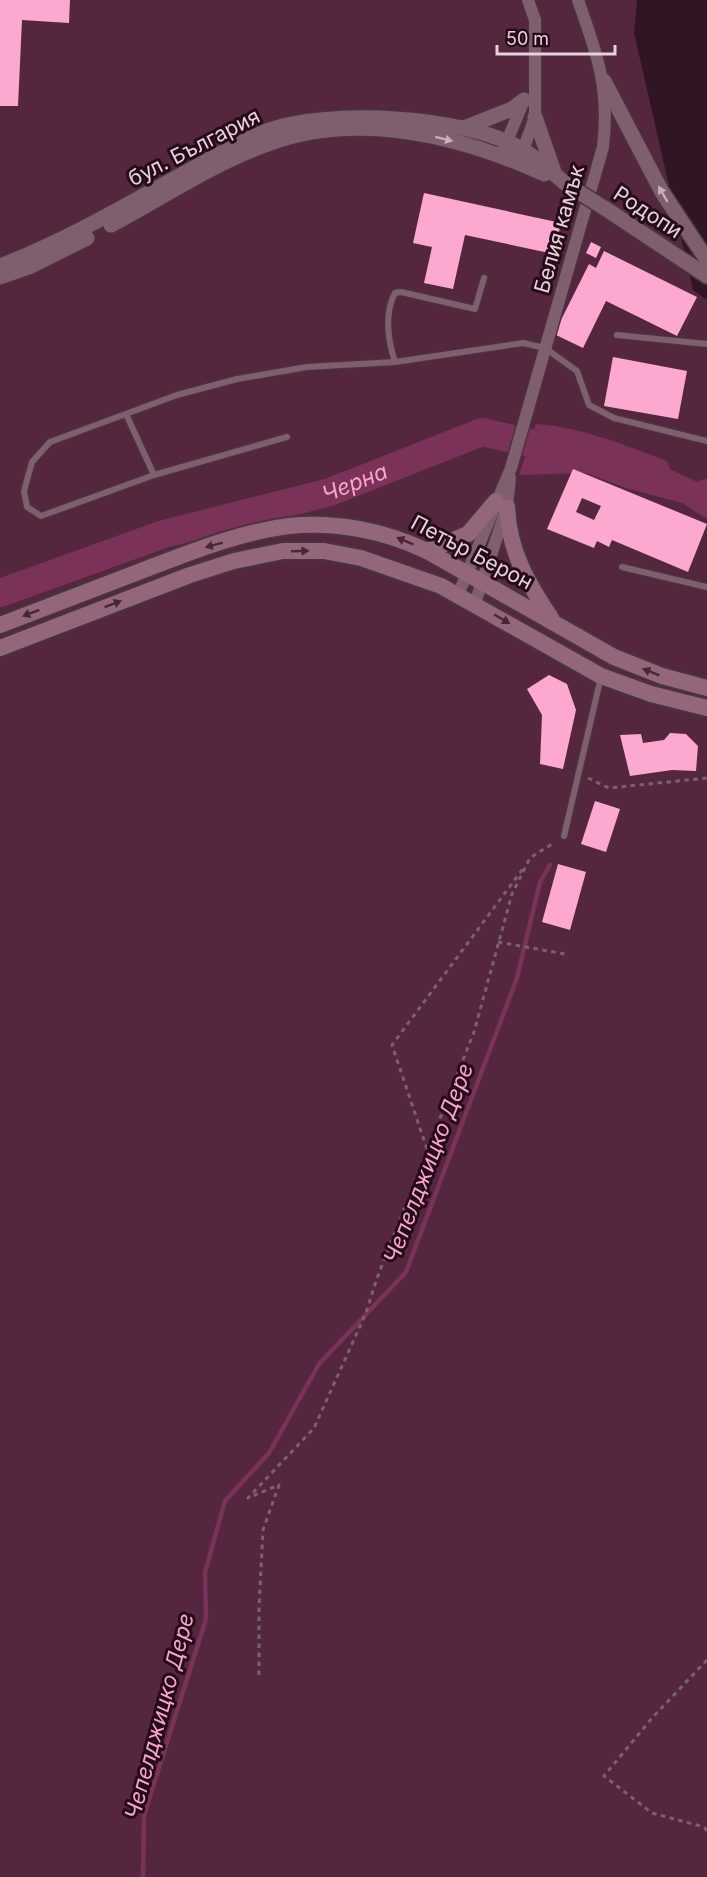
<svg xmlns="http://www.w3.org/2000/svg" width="707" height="1877" viewBox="0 0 707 1877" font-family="Inter,sans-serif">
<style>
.green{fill:#55273f}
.water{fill:#7a3259}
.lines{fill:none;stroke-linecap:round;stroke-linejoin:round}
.stream{stroke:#7a3259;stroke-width:4.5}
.river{stroke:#7a3259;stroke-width:28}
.building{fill:#fca8d1;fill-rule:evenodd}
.service-casing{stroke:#48343e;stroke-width:9}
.minor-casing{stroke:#48343e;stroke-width:15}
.tertiary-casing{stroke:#48343e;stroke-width:18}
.secondary-casing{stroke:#48343e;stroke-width:20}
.path{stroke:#79626d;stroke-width:3;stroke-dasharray:4.5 4.5;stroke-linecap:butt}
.service{stroke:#7f5e6e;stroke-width:6}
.minor{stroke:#7f5e6e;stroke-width:12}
.tertiary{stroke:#7f5e6e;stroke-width:15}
.secondary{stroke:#93667c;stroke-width:16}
.tertiary-bridge-casing{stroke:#48343e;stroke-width:18;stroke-linecap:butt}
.tertiary-bridge{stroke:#7f5e6e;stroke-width:15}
.oneway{fill:#c6afba}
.oneway2{fill:#472737}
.labels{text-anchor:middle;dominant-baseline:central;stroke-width:6;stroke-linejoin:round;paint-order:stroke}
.street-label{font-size:21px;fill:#e5d2da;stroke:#260c1a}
.water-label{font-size:22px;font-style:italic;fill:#f8a4cd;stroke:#260c1a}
</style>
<rect width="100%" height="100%" fill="#301624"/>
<!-- green -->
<path class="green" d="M0,0h637l-3,33 59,257 14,10v1577h-707z"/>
<!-- water -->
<path class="water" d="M536,424c45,3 89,21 131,37l3,8 27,13 10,-4v41l-25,-16 -56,-15 -40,-15 -67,2z"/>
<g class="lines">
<!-- stream -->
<path class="stream" d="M143,1877l1,-62 62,-196 -1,-47 20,-71 44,-48 50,-89 87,-92 111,-294 23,-96 10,-17"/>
<!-- river -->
<path class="river" id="s1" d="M0,593l164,-59 166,-42 152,-60 84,19"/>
</g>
<!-- building -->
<g class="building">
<path d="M0,0h70l-1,23 -47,-3 -4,86h-18z"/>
<path d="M424,193l137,30 -7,31 -89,-19 -12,54 -29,-6 8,-36 -19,-4z"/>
<path d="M591,242l10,5 -5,11 -10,-5z"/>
<path d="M604,251l93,46 -20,39 -71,-35 -23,47 -29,-14 35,-70 7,4z"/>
<path d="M613,357l74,14 -9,48 -74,-13z"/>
<path d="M573,469l134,55 -19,48 -76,-32 -3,7 -12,-6 -3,7 -47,-19zM582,498l19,8 -7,14 -18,-8z"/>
<path d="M549,675l18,9 9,26 -13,59 -23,-5 2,-49 -15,-26z"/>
<path d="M670,733l16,1 12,12 -2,25 -24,-1 -42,6 -10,-41 21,-1 2,9 21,-3z"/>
<path d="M595,801l25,8 -14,43 -25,-8z"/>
<path d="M558,864l28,8 -16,58 -28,-8z"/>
</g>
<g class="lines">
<defs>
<g id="service">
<path d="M617,335l90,9"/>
<path d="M395,362c-7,-21 -11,-49 0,-69l6,-1 74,17 9,-31"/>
<path d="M126,414l28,61"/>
<path d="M287,437l-133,38 -113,41 -14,-9 -3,-16 8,-29 18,-20 127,-47 60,-16 70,-12 88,-5 128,-19 22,5 32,23 12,34 25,13 93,23"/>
<path d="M622,567l85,20"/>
<path d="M564,836l37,-159"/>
</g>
<g id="minor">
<path d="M503,151l21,-51"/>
<path d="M520,158l15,-41v-97l-7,-20"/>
<path d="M458,595l53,-127 92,-321c7,-59 -6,-93 -25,-147"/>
<path d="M475,603l32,-96 3,-29"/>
</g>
<g id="tertiary">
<path d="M604,81l58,111 45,68"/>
<path d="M535,117l19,55"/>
<path d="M464,128l48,-19 12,-9"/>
<path d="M609,211l98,65"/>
<path d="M111,225c49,-26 101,-61 154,-80 90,-35 194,-10 279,29"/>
<path d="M0,266c63,-24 121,-58 179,-90 28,-15 56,-32 85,-44 62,-24 202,-17 259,18 15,9 29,22 43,34"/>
<path d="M0,277l29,-10 58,-29"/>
</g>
<g id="secondary">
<path d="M507,507c2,44 20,75 44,111"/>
<path d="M427,551l41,-17 28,-33"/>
<path d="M0,625c47,-18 94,-36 141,-54 47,-18 98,-39 148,-45 47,-5 96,5 138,25l187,106 48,19 45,12"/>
<path d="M0,648l190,-73 44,-14 49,-10h41l37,7 80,28 160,90 50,18 56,14"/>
</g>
</defs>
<!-- service casing -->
<use href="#service" class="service-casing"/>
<!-- minor casing -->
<use href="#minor" class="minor-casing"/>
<!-- tertiary casing -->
<use href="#tertiary" class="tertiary-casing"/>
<!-- secondary casing -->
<use href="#secondary" class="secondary-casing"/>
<!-- path -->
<g class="path">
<path d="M588,778l21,10 98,-10"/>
<path d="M498,942l67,12"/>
<path d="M427,1149l-35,-104 133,-179"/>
<path d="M707,1660l-55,58 -48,58 48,37 52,14 3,4"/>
<path d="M259,1675v-68l4,-77 16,-45 -31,13 66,-70 52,-115 11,-35 97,-246 38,-138 18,-36 25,-16"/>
</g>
<!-- service -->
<use href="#service" class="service"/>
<!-- minor -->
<use href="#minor" class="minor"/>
<!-- tertiary -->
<use href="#tertiary" class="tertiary"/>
<!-- secondary -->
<use href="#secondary" class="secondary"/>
<defs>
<path id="tertiary-bridge" d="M566,184l43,27"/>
</defs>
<!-- tertiary-bridge casing -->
<use href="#tertiary-bridge" class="tertiary-bridge-casing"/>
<!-- tertiary-bridge -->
<use href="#tertiary-bridge" class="tertiary-bridge"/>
</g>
<!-- one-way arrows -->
<defs><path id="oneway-solid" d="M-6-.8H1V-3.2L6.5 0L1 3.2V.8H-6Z" transform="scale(1.5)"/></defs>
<g class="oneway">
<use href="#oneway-solid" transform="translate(444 139) rotate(14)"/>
<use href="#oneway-solid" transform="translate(663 194) rotate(-120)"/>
</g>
<g class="oneway2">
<use href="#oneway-solid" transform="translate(405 541) rotate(-158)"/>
<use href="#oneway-solid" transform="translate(214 545) rotate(165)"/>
<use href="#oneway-solid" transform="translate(300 551) rotate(-2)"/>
<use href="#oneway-solid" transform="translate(113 604) rotate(-21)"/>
<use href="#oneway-solid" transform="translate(31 613) rotate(159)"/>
<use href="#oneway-solid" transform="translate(502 619) rotate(30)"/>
<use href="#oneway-solid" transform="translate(651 672) rotate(-158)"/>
</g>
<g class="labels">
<!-- street labels -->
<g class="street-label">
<text transform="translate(194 147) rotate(-27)">бул. България</text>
<text transform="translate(648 212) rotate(33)">Родопи</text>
<text transform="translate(559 229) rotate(-74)">Белия камък</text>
<text transform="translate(472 552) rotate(28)">Петър Берон</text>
</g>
<!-- water labels -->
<g class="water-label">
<text stroke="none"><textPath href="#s1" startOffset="372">Черна</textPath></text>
<text transform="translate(428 1163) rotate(-69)">Чепелджицко Дере</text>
<text transform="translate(159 1716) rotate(-75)">Чепелджицко Дере</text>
</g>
</g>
<!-- scale -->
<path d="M497 45v9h118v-9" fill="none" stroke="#e5d2da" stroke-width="3"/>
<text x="506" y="45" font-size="18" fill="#e5d2da" stroke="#260c1a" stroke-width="4.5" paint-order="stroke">50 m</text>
</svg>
